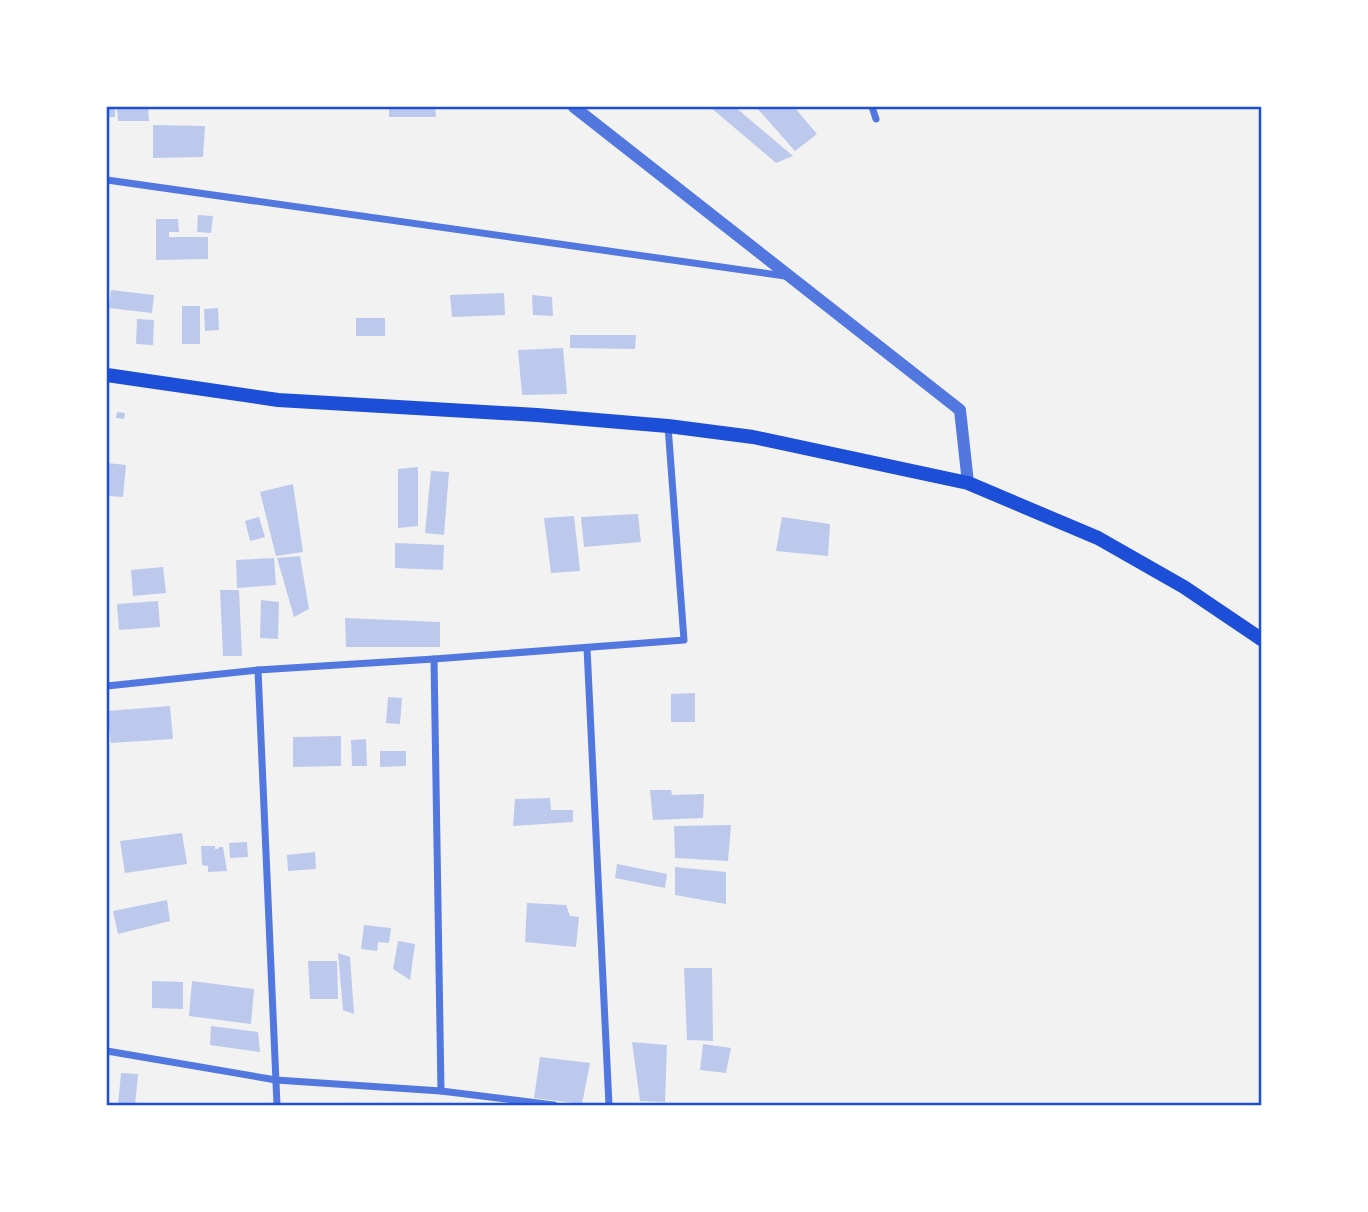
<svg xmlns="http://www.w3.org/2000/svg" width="1368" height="1212" viewBox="0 0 1368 1212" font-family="Lora,serif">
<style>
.building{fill:#bdc9ec}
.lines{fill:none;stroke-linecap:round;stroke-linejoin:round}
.minor{stroke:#5277de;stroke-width:7}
.tertiary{stroke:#5277de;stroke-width:12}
.secondary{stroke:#1d4ed8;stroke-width:14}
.neatline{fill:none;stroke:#1d4ed8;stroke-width:2.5}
</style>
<rect width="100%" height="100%" fill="#f2f2f2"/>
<!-- building -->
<g class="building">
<rect x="107" y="107" width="8" height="10"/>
<path d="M117,107h31l1,14h-31z"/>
<path d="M389,107h46l1,10h-47z"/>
<path d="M710,107h25l58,49 -17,7z"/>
<path d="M756,107h38l23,27 -22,17z"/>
<path d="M153,125l52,1 -2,31 -50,1z"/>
<path d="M198,215l15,1 -2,17 -14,-1z"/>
<path d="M156,219h22l1,13h-10v5h39v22l-52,1z"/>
<path d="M111,290l43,5 -2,18 -43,-5z"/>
<path d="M504,293l1,22 -53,2 -2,-22z"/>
<path d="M532,295l20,2 1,19 -20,-1z"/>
<rect x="182" y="306" width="18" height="38"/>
<path d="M218,308l1,22 -14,1 -1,-22z"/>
<rect x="356" y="318" width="29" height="18"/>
<path d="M137,319l17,1 -1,25 -17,-1z"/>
<path d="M570,335h66l-1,14 -65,-1z"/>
<path d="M563,348l4,46 -45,1 -4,-45z"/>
<path d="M117,412l8,1 -1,6 -8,-1z"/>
<path d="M107,463l19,2 -3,32 -16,-1z"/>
<path d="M418,467v59l-20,2v-59z"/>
<path d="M431,471l18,1 -5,63 -19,-2z"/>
<path d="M293,484l10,68 -27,4 -16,-64z"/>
<path d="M638,514l3,28 -57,5 -3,-30z"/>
<path d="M574,516l6,55 -29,2 -7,-55z"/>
<path d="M259,517l6,20 -15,4 -5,-20z"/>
<path d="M782,517l48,7 -2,32 -52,-5z"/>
<path d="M395,543l49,2 -1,25 -48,-2z"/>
<path d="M300,556l9,53 -15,8 -17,-59z"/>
<path d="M274,558l2,27 -39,3 -1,-28z"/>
<path d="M163,567l3,26 -33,3 -2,-26z"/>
<path d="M220,590h19l3,66h-19z"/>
<path d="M261,600l18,2 -1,37 -18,-1z"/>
<path d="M158,601l2,26 -41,3 -2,-26z"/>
<path d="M345,618l95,4v25h-94z"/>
<path d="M695,693v29h-24v-28z"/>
<path d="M388,697l14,1 -2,26 -14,-1z"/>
<path d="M170,706l3,33 -62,4 -4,-32z"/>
<path d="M341,736v30l-48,1v-30z"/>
<path d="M366,739l1,27h-15l-1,-26z"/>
<path d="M380,751h26v15l-26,1z"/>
<path d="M650,790h21l1,5 32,-1 -1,24 -50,2z"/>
<path d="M550,798l1,12h22v12l-60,4 2,-27z"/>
<path d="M731,825l-3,36 -53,-3 -1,-32z"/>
<path d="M182,833l5,31 -62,9 -5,-32z"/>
<path d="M247,842l1,15 -18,1 -1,-15z"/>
<path d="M201,846h14v3h3l1,-2h4l4,24 -19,1v-6l-6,-1z"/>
<path d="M315,852l1,17 -28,2 -1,-16z"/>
<path d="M617,864l50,10 -2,14 -50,-10z"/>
<path d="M675,867l51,5v32l-51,-9z"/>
<path d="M167,900l3,21 -52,13 -5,-23z"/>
<path d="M527,903l39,2 4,11 9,1 -3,30 -51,-5z"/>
<path d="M364,925l27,3 -2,15 -11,-1 -1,9 -16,-2z"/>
<path d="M398,941l17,3 -5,36 -17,-11z"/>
<path d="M338,953l12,4 4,57 -11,-4z"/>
<path d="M308,961h29l1,38h-28z"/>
<path d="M684,968h28l1,73 -26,-1z"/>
<path d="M152,981l31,1v27l-31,-1z"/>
<path d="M192,981l62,8 -3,35 -62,-8z"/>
<path d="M211,1026l47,6 2,20 -50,-7z"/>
<path d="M632,1042l35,3 -2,57 -25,-1z"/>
<path d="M703,1044l28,4 -5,25 -26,-3z"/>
<path d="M540,1057l50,6 -8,41 -48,-6z"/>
<path d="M121,1073l17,1 -3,31h-17z"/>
</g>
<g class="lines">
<!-- minor -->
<g class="minor">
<path d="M872,107l4,12"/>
<path d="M107,180l678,96"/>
<path d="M587,648l22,457"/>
<path d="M434,659l7,432"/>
<path d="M258,670l19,435"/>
<path d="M107,686l151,-16 176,-11 250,-19 -16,-214"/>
<path d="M107,1051l169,29 165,11 113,14"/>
</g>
<!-- tertiary -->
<path class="tertiary" d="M574,107l386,303 8,73"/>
<!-- secondary -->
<path class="secondary" d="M107,375l171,25 259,15 131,11 85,11 215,46 130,55 86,49 77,52"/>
</g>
<!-- border -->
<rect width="1368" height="1212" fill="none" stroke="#ffffff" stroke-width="217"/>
<rect x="108" y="108" width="1152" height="996" class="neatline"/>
</svg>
